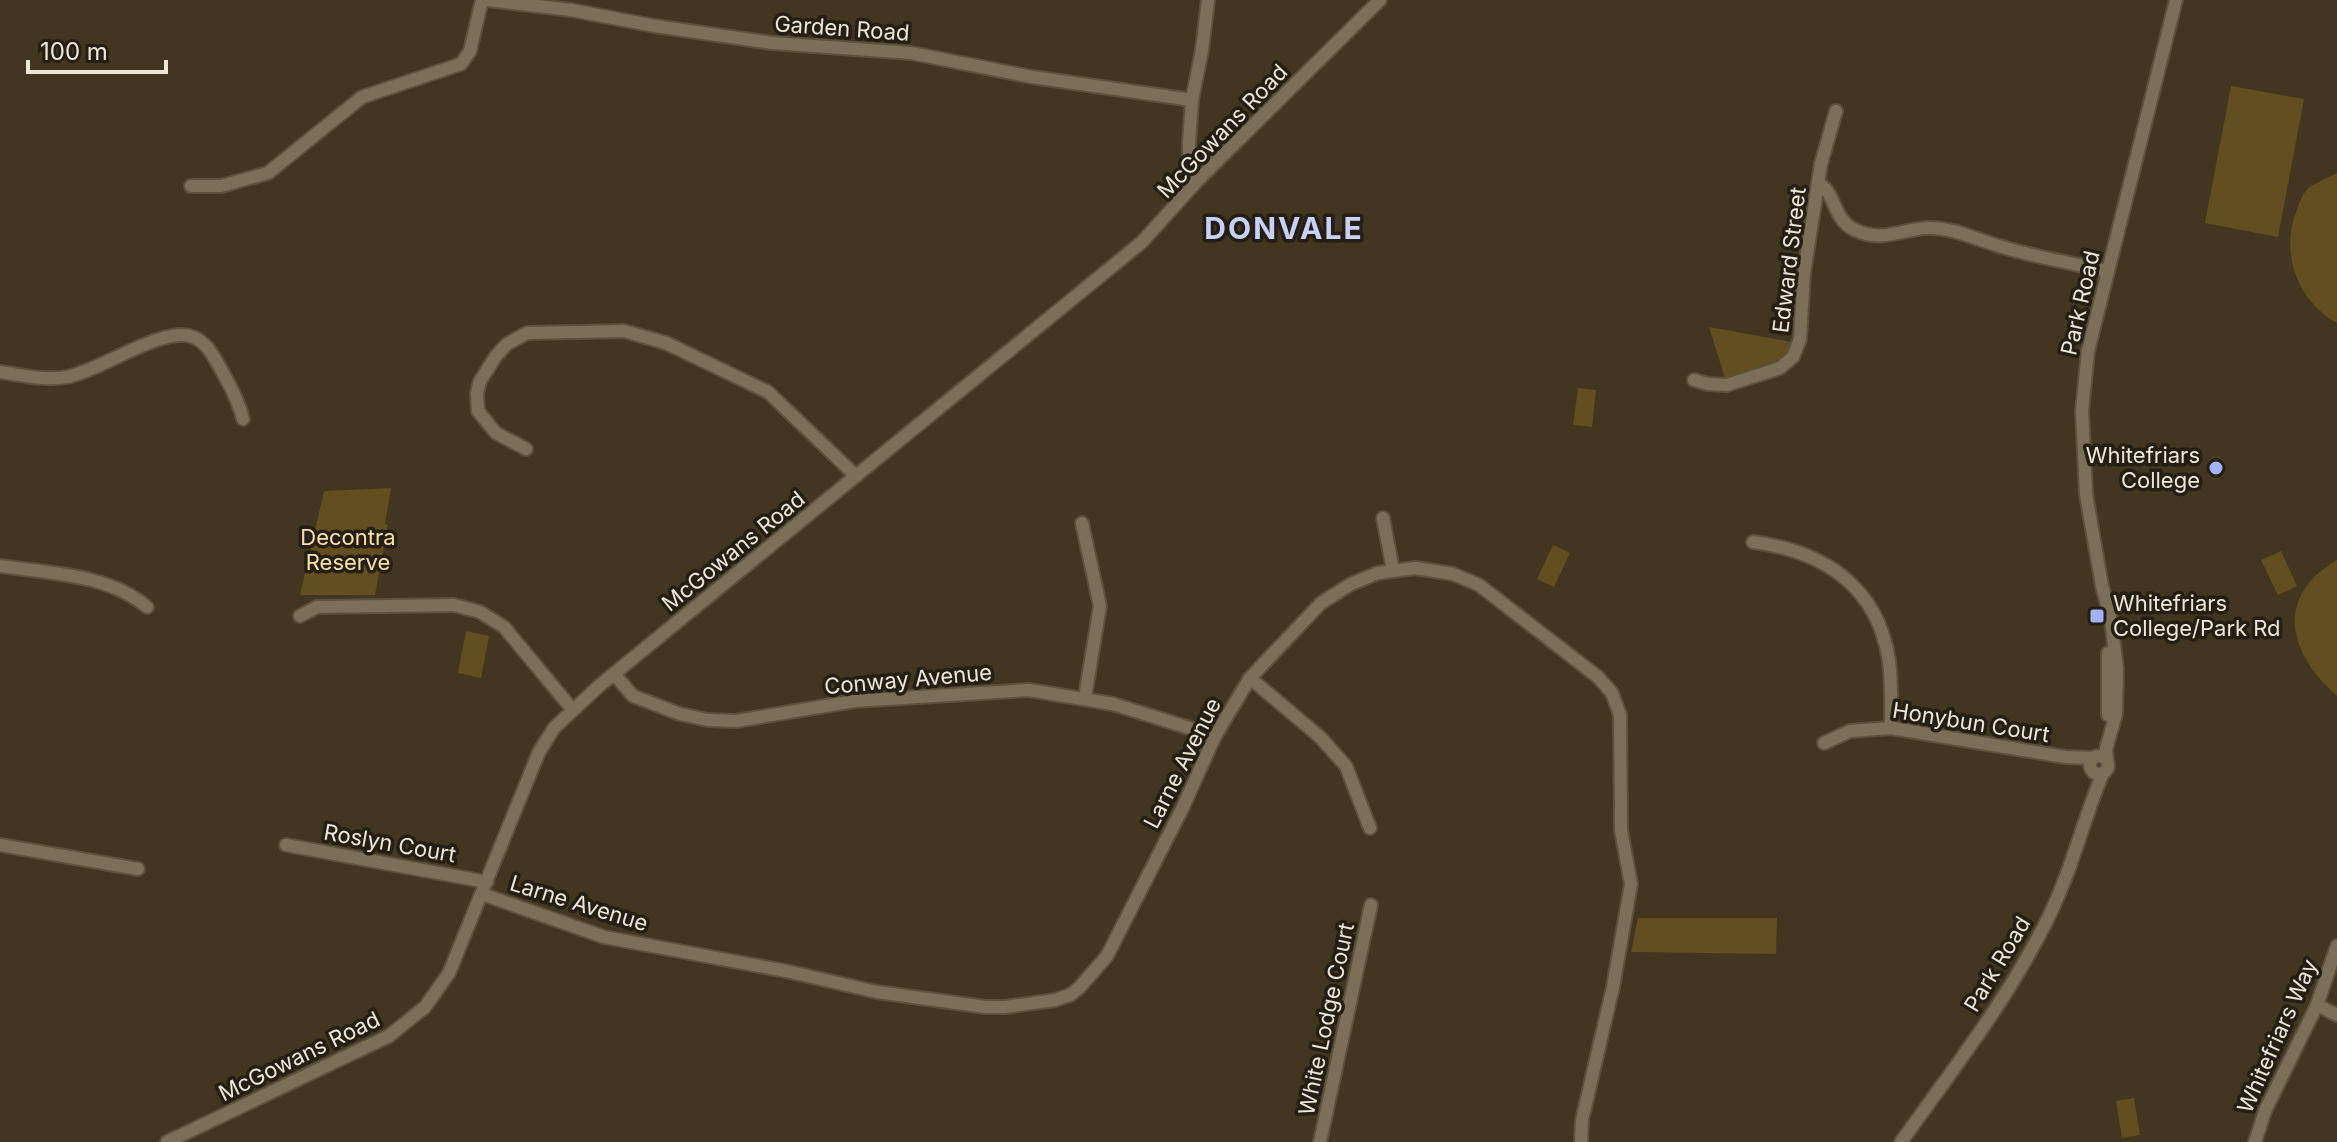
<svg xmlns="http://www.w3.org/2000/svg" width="2337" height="1142" viewBox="0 0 2337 1142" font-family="Inter,sans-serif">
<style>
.green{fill:#634e20}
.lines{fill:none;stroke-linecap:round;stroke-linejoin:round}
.minor-casing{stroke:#5b513e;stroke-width:16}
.minor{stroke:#7c6f57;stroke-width:12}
.poi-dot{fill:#a4b2fc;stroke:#241e14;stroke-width:3}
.labels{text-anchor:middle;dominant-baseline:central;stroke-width:7;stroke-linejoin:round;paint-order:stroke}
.street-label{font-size:22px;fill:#ede6d9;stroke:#241e14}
.poi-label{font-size:22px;fill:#ede6d9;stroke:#241e14;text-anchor:end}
.park-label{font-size:22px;fill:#fde0a9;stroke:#241e14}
.district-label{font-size:30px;font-weight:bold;letter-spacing:2px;fill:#c8d1fb;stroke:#241e14}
</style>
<rect width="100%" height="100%" fill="#423620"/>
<!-- green -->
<g class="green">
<path d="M2231,86l73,13 -26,138 -73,-14z"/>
<path d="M2337,173v150c-39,-21 -58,-71 -40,-113 2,-5 4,-13 8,-18 6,-8 23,-14 32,-19z"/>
<path d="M1709,327l83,15c-8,25 -43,33 -67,36z"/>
<path d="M1578,388l18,2 -4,37 -19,-2z"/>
<path d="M391,488l-6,36 3,1 -13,70h-75l24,-104z"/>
<path d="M1553,545l17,8 -16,34 -17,-8z"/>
<path d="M2281,551l16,35 -19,9 -17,-35z"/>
<path d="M2337,560v136c-48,-42 -64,-99 0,-136z"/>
<path d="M466,631l23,5 -8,42 -23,-5z"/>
<path d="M1638,918h139l-1,36 -145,-2z"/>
<path d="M2134,1098l6,37 -18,3 -6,-37z"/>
</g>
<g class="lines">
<defs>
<g id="minor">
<path d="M488,0l83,10 84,16 117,17 139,10 121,24 160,23"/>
<path d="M1199,179l-10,-15v-21l3,-43 10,-50 6,-50"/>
<path d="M1818,183c18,9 14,36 37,47 28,13 47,-1 72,-2 25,-1 48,11 72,18 35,11 72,17 108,25"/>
<path d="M191,186h30l47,-13 94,-76 99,-33 9,-13 12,-51"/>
<path d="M0,372c22,3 45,9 67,5 33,-6 97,-52 126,-40 12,4 19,17 25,27 10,18 20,35 25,55"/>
<path d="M1694,380l14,4 19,1 53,-17 13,-11 7,-18 4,-66 17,-109 15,-53"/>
<path d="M526,449l-30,-16 -18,-22 -1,-18 3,-12 16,-25 11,-12 20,-11 97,-2 42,12 102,49 88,84"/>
<path d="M1383,518l10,52"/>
<path d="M1082,523l18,83 -15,91"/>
<path d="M1753,542c70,9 125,44 136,119 3,22 2,45 2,67"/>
<path d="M0,566c47,7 109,8 147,41"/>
<path d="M300,616l17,-9 137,-2 26,7 24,15 68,82"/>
<path d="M2108,653v62"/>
<path d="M614,674l19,22 47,18 28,6 28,1 119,-20 174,-11 84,14 102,32"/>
<path d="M1250,678l70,59 26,29 24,62"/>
<path d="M1824,743l26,-12 41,-3 174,29 28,1"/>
<circle cx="2099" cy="765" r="9"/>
<path d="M2107,761l-1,-12 10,-35 1,-45 -6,-49 -9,-34 -16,-92 -4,-83 6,-60 88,-351"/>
<path d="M0,845l138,24"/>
<path d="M286,845l201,37"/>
<path d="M482,894l122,43 182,34 91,21 108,15h20l50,-7 15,-5 9,-7 28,-32 76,-149 32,-71 35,-58 71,-75 30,-19 27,-11 37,-5 38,6 26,11 119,92 14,16 8,22 1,115 10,54 -18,103 -31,133 -1,22"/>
<path d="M2317,1005l20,10"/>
<path d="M167,1142l222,-106 36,-29 24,-34 90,-221 15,-24 45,-42 543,-444 57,-63 181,-179"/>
<path d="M1320,1142l51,-237"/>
<path d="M1901,1142c52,-73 109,-145 148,-226 23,-46 34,-96 54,-143"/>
<path d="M2255,1142l10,-31 52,-106 20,-59"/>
</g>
</defs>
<!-- minor casing -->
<use href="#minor" class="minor-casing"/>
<!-- minor -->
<use href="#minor" class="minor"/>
</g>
<!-- markers -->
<g class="poi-dot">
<circle cx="2216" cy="468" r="8"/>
<rect x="2089" y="608" width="16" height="16" rx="4"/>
</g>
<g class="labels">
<!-- street labels -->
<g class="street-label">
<text transform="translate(842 28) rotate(4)">Garden Road</text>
<text transform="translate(1222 131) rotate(-46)">McGowans Road</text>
<text transform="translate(1789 260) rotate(-83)">Edward Street</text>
<text transform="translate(2080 303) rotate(-77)">Park Road</text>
<text transform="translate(733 551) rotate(-39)">McGowans Road</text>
<text transform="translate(908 679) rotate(-5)">Conway Avenue</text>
<text transform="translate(1971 722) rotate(9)">Honybun Court</text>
<text transform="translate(1182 763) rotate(-63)">Larne Avenue</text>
<text transform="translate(390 843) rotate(10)">Roslyn Court</text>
<text transform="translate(579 903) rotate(17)">Larne Avenue</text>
<text transform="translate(1997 964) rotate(-59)">Park Road</text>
<text transform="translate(1326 1019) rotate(-78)">White Lodge Court</text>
<text transform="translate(2277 1036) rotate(-66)">Whitefriars Way</text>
<text transform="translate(299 1056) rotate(-26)">McGowans Road</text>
</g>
<!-- poi labels -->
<g class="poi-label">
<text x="2200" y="455">Whitefriars<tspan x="2200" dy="25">College</tspan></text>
<text x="2113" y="603" text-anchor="start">Whitefriars<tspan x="2113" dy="25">College/Park Rd</tspan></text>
</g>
<!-- park labels -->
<g class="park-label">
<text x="348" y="537">Decontra<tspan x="348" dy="25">Reserve</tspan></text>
</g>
<!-- district labels -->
<g class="district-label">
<text x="1284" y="228">DONVALE</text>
</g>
</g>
<!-- scale -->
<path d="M28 60v12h138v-12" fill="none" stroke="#ede6d9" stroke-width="4"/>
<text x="40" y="60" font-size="24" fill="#ede6d9" stroke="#241e14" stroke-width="6" paint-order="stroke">100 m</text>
</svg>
